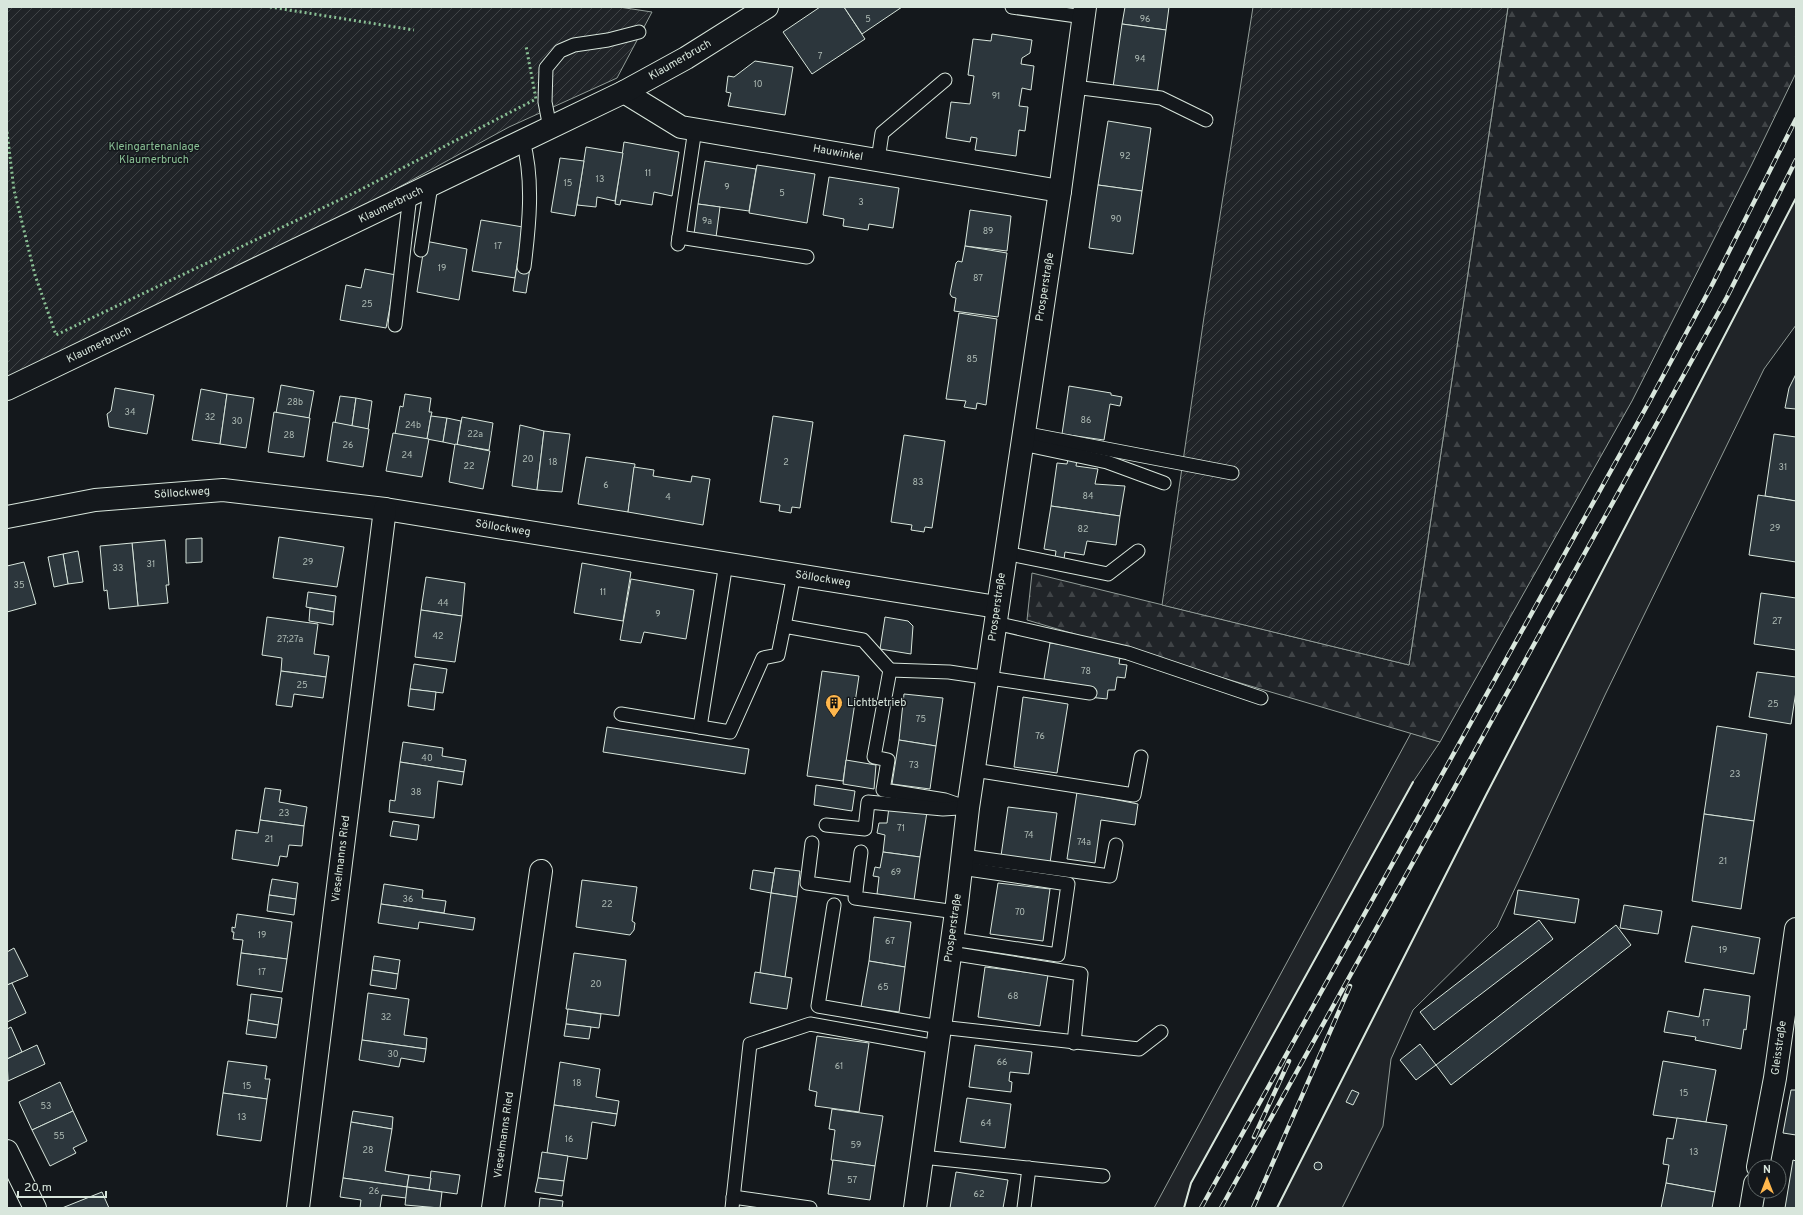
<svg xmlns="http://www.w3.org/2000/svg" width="1803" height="1215" viewBox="0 0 1803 1215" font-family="Overpass,sans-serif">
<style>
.grass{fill:#202428;stroke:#939e99}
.forest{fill:url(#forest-firs);stroke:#939e99}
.garden{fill:url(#garden-furrows);stroke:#939e99}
.building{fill:#2c363c;stroke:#d8e6dc}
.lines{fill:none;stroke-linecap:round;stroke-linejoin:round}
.lane-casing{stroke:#d8e6dc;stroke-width:15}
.street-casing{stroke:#d8e6dc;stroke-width:24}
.secondary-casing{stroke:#d8e6dc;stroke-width:24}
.lane{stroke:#14181c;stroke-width:13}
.street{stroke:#14181c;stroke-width:22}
.secondary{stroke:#14181c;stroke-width:22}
.rail-casing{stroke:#d8e6dc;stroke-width:4.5}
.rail{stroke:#14181c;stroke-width:3;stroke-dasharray:9;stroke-linecap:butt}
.hedge{stroke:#8ac095;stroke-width:3;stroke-dasharray:2 3;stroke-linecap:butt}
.wall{stroke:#d8e6dc;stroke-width:2}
.labels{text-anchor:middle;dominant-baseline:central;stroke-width:3;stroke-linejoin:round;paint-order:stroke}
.number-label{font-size:9px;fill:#adbab4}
.street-label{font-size:11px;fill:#d8e6dc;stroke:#14181c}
.park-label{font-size:11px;fill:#8ac095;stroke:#14181c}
.poi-label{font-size:11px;fill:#d8e6dc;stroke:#14181c;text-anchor:start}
</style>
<defs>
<pattern id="forest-firs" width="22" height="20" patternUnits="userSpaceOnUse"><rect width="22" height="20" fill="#202428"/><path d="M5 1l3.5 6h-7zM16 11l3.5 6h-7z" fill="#404447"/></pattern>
<pattern id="garden-furrows" width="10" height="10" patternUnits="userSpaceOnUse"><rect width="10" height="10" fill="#202428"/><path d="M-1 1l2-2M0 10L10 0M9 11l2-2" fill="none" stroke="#404447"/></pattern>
</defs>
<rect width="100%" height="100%" fill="#14181c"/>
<!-- grass -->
<g class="grass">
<path d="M1796,198v127l-32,44 -159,326 -108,232 -84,83 -22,49 -8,67 -41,82h-65l209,-413z"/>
<path d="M1411,733l29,9 -27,40 -222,401 -7,25h-30z"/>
</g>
<!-- forest -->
<path class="forest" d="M1508,7h288v66l-44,91 -120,237 -192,341 -413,-122 5,-47 377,92z"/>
<!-- garden -->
<g class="garden">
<path d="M7,7h612l33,5 -35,66 -108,49 -452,247 -50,23z"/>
<path d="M1253,7h255l-99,658 -247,-60 42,-288z"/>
</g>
<!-- building -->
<g class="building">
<path d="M820,7h24l21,32 -53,35 -29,-42z"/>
<path d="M844,7h58l-40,27z"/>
<path d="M1125,7h44l-3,23 -44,-6z"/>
<path d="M1122,24l44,6 -9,64 -44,-7z"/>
<path d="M992,34l40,6 -2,13 -8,5 -1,6 13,2 -3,24 -9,-2 -3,18 9,1 -3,24 -6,-1 -3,26 -41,-6 2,-12 -6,-1 -1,5 -24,-4 5,-36 19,2 4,-28 -6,-1 5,-36 18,2z"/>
<path d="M755,61l38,6 -8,48 -57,-9 3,-13 -5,-1 2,-16 6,1z"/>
<path d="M1108,121l43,7 -9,63 -44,-6z"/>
<path d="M624,142l55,10 -7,44 -18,-4 -2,13 -31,-5 -1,5 -5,-1z"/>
<path d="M586,147l37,6 -8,48 -18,-4 -1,10 -19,-2z"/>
<path d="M560,158l24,3 -9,55 -24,-4z"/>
<path d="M705,161l51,8 -7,42 -51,-7z"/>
<path d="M757,165l58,9 -8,49 -58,-10z"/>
<path d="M829,177l70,11 -6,40 -24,-4 -1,6 -25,-4 1,-7 -21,-4z"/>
<path d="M1098,185l44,6 -9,63 -44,-6z"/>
<path d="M698,204l22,3 -4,30 -22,-3z"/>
<path d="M970,210l41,6 -4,35 -42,-5z"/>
<path d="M481,220l42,7 -8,51 -43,-7z"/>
<path d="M425,241l42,8 -8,51 -42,-8z"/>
<path d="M965,246l42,7 -9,64 -44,-6 2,-13 -4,-1 -2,-3 6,-31 2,-2 4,1z"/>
<path d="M517,266l13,2 -4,25 -13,-2z"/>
<path d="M365,269l31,6 -10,53 -46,-8 6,-35 15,3z"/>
<path d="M959,313l38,6 -11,86 -9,-2 -1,6 -12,-2 2,-6 -20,-2z"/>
<path d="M1796,374v35l-11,-1 4,-20z"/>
<path d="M281,385l33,6 -5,27 -33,-5z"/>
<path d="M1069,386l42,7v2l11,2 -2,9 -10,-2 -6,36 -42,-6z"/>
<path d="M115,388l39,7 -7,39 -38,-7 -2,-13 4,-3z"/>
<path d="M201,389l26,5 -7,50 -28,-4z"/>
<path d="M227,394l27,4 -8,50 -26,-4z"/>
<path d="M405,394l26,4 -2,14h3l-1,4 -4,23 -32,-5 5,-28 3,1z"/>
<path d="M340,396l16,2 -4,28 -17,-3z"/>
<path d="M356,398l16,3 -4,28 -16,-3z"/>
<path d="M274,412l36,6 -6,39 -36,-5z"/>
<path d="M431,416l16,2 -4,24 -16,-3z"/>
<path d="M773,416l40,6 -13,86 -8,-1 -1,6 -12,-2 1,-6 -20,-3z"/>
<path d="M462,417l31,6 -4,27 -32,-5z"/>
<path d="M447,418l14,3 -4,24 -14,-3z"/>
<path d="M333,422l36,7 -6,38 -36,-6z"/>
<path d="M520,425l24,6 -7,59 -25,-4z"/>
<path d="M544,431l26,3 -8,58 -25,-2z"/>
<path d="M393,433l36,6 -7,38 -36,-6z"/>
<path d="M1774,434l22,3v64l-31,-5z"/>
<path d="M904,435l41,6 -13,87 -7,-1 -1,5 -13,-2 1,-5 -21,-3z"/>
<path d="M455,444l35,7 -7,38 -34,-7z"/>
<path d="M586,457l49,7 -7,48 -50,-8z"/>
<path d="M1068,459l9,1 -1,6 22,3 -3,15 30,2 -5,30 -69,-10 6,-43 10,1z"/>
<path d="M634,467l20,3 -1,6 38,6 1,-6 18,3 -7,46 -75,-13z"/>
<path d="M1758,495l38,6v61l-47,-7z"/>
<path d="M1051,506l69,10 -4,29 -29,-4 -3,14 -19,-3 -1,7 -9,-1 1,-7 -12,-2z"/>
<path d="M279,537l65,10 -7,40 -64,-9z"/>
<path d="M202,538v24l-16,1v-24z"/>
<path d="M165,540l4,45h-3l2,18 -30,3 -6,-63z"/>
<path d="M132,543l6,63 -29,3 -2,-19 -3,1 -4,-45z"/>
<path d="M78,551l5,31 -15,2 -5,-30z"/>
<path d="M63,554l5,30 -14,3 -6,-30z"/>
<path d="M24,562l12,42 -29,8v-46z"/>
<path d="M582,563l49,9 -8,49 -49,-8z"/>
<path d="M426,577l39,6 -3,33 -41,-6z"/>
<path d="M631,579l63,11 -8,49 -42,-7 -3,11 -21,-3z"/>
<path d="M308,592l28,4 -2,16 -28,-5z"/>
<path d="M1761,593l35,5v52l-42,-6z"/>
<path d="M310,608l24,4 -1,13 -24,-4z"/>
<path d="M421,610l41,6 -7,46 -40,-5z"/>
<path d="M267,617l51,7 -4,30 15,2 -3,21 -45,-6 1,-13 -20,-3z"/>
<path d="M885,617l23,4 5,5 -2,28 -31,-5z"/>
<path d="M1050,643l55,8 15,6 -1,7 8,1 -2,13 -8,-1 -2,13h-7l-1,9 -18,-2 3,-10 -48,-8z"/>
<path d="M414,664l33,5 -4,24 -33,-4z"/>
<path d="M281,671l45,6 -3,21 -29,-4 -2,13 -16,-2z"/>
<path d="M822,671l37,5 -16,105 -36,-5z"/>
<path d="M1757,672l39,5v14l-5,33 -42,-7z"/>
<path d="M410,689l26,3 -2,18 -26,-4z"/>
<path d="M904,694l39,4 -7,48 -37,-6z"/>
<path d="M1023,697l45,7 -11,69 -43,-6z"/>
<path d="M1717,726l50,8 -13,87 -50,-7z"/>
<path d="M607,727l142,22 -4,25 -142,-22z"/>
<path d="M899,740l37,6 -6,43 -38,-5z"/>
<path d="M403,742l40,6 -1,8 24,4 -2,12 -64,-10z"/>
<path d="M846,760l30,5 -2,24 -31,-5z"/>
<path d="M400,762l64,10 -2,13 -24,-4 -4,37 -45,-6 1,-12 5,1z"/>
<path d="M816,785l39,6 -3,20 -38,-6z"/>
<path d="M265,788l16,2 -2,12 28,5 -3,19 -44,-6z"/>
<path d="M1077,792l61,12 -3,21 -34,-5 -6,43 -28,-4z"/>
<path d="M889,807l38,5 -7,45 -37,-5 2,-17 -8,-2 2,-10h8z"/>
<path d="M1008,807l49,6 -7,50 -49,-7z"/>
<path d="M1704,814l50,7 -13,88 -49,-8z"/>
<path d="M260,820l44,6 -2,20 -13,-1 -2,12 -7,-1 -2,10 -46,-7 4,-29 22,3z"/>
<path d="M393,821l26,4 -2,15 -27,-4z"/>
<path d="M883,852l37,5 -6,43 -37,-6 2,-17 -6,-1 2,-9 5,1z"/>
<path d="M775,868l25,3 -3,26 -26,-4z"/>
<path d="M753,870l21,3 -3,20 -21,-4z"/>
<path d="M272,879l26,4 -2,16 -27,-4z"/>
<path d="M582,880l55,7 -5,34 3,2 -1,7 -4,5 -54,-8z"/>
<path d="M998,883l52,6 -7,52 -53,-7z"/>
<path d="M384,884l39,6 -1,8 24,3 -2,12 -63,-9z"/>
<path d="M1518,890l61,9 -4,24 -61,-9z"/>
<path d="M771,893l26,4 -12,80 -25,-4z"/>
<path d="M269,895l27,4 -2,16 -27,-4z"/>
<path d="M381,904l94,14 -2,12 -54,-8 -1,7 -40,-6z"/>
<path d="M1624,905l38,6 -4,23 -38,-6z"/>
<path d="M237,914l55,8 -5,37 -46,-6 2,-13 -10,-1 1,-7h-2v-5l3,1z"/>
<path d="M874,917l37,5 -6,45 -36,-6z"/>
<path d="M1539,920l14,19 -119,91 -14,-18z"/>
<path d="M1616,925l15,20 -180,140 -15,-20z"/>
<path d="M1692,926l68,12 -6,36 -69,-12z"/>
<path d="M14,948l14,28 -21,9v-33z"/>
<path d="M241,953l46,6 -5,33 -45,-7z"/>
<path d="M574,953l52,7 -7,56 -53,-7z"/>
<path d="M374,956l26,4 -2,14 -26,-4z"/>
<path d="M869,961l36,6 -6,45 -38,-5z"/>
<path d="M985,967l63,8 -8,51 -62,-9z"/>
<path d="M372,970l26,4 -2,15 -26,-4z"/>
<path d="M755,972l37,6 -5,31 -37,-6z"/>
<path d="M12,983l14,30 -19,9v-37z"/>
<path d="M1704,989l46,7 -4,34 -2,-1 -3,20 -46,-9 1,-3 -32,-5 4,-21 31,6z"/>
<path d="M368,993l41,6 -5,36 23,3 -1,11 -64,-9z"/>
<path d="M251,994l31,4 -4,27 -30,-5z"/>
<path d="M568,1009l33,5 -2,14 -33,-4z"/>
<path d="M248,1020l30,5 -2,13 -30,-4z"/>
<path d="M566,1024l25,3 -2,12 -25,-3z"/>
<path d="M11,1027l11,25 -15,7v-30z"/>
<path d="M817,1036l52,7 -10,69 -44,-6 2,-14 -8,-2z"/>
<path d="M362,1040l64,9 -2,13 -23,-4 -2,9 -40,-7z"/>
<path d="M1420,1044l16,21 -20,15 -16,-20z"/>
<path d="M37,1045l8,19 -37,17 -1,-22z"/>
<path d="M975,1045l57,7 -3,22 -19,-2 -1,9 3,1 -1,10 -42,-5z"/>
<path d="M228,1061l39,5 -2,13h5l-3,20 -44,-6z"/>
<path d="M1663,1061l53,9 -10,52 -53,-7z"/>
<path d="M560,1062l40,7 -4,28 23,4 -2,13 -63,-9z"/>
<path d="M60,1082l13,29 -41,19 -13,-28z"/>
<path d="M1352,1090l7,3 -6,12 -7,-3z"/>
<path d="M1791,1090h5v45l-13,-2z"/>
<path d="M223,1093l44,6 -6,42 -44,-6z"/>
<path d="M967,1098l44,6 -6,44 -45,-6z"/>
<path d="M554,1105l63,9 -2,12 -23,-4 -5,37 -40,-6z"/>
<path d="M832,1109l51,7 -8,50 -44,-6 4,-30 -6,-1z"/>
<path d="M73,1111l14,30 -14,7 3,5 -26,13 -18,-36z"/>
<path d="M353,1111l40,6 -1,12 -41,-7z"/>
<path d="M1677,1118l50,7 -12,67 -49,-9 3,-18 -6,-1 4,-26 6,1z"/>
<path d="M351,1122l41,7 -7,42 24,4 -2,12 -64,-9z"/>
<path d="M542,1152l26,4 -4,25 -26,-3z"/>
<path d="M833,1160l42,6 -5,34 -42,-6z"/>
<path d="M1793,1160l3,1v47h-11z"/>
<circle cx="1318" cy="1166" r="4"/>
<path d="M431,1171l29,4 -3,19 -28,-4z"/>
<path d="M956,1172l52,8 -5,28h-53z"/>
<path d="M409,1175l22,3 -2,12 -22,-3z"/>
<path d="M343,1178l64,9 -1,11 -24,-3 -2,13h-20l1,-8 -21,-3z"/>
<path d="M538,1178l26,3 -2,15 -27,-4z"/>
<path d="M1666,1183l49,9 -3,16h-51z"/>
<path d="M407,1187l35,5 -2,16 -35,-3z"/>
<path d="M102,1192l7,16h-47z"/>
<path d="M540,1198l23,3 -1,7h-23z"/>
</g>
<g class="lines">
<defs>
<g id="lane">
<path d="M1012,7l72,10"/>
<path d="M1074,87l87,11 45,22"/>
<path d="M550,128l-5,-26 1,-34 14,-17 14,-6 34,-5 31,-8"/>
<path d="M523,141c11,39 6,86 1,126"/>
<path d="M878,160l4,-27 63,-53"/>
<path d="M679,237l128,20"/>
<path d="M678,244l17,-115"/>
<path d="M421,250l10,-65"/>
<path d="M395,325l15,-130"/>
<path d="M1023,433l209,40"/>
<path d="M1022,444l85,18 57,21"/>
<path d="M1005,553l103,21 30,-23"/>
<path d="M995,623l133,30 133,45"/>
<path d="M784,626l10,-52"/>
<path d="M890,670l59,2 141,21"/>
<path d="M621,714l79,13 26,-164"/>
<path d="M700,727l30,5 33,-74 15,-3 6,-29 79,14 27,30 -16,87 14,3 -5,30 62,10 23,8"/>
<path d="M974,770l160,25 7,-38"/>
<path d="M826,825l39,4 3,-27 75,7 16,-1"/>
<path d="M812,843l-5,40 49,7"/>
<path d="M861,852l-6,46 101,14"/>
<path d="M963,856l147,20 6,-31"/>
<path d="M834,905l-16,101 122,21 199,22 22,-17"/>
<path d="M952,939l106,16 10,-71 -107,-16"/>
<path d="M950,953l131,21 -7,69"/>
<path d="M922,1157l181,19"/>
<path d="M733,1197l77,11"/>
<path d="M732,1208l18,-164 60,-20 127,23"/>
<path d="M1024,1208l5,-40"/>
</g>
<g id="street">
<path d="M624,92l57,35 379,64"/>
<path d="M7,389l617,-297 62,-34 81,-51"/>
<path d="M7,517l88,-17 128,-10 162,19 612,98"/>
<path d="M7,1151l28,57"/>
<path d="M1758,1167l17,-89 21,-149"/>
<path d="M298,1208l87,-699"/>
<path d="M493,1208l48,-337"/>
<path d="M1751,1208l4,-24"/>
</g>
<path id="secondary" d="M915,1208l41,-296 12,-104 92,-617 25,-184"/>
</defs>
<!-- lane casing -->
<use href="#lane" class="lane-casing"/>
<!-- street casing -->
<use href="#street" class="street-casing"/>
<!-- secondary casing -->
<use href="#secondary" class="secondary-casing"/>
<!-- lane -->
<use href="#lane" class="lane"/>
<!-- street -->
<use href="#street" class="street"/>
<!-- secondary -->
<use href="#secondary" class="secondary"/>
<defs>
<g id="rail">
<path d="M1254,1137l35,-76"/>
<path d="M1201,1208l447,-804 64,-119 84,-166"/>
<path d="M1221,1208l506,-911 69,-137"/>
<path d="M1253,1208l97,-222"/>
</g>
</defs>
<!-- rail casing -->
<use href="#rail" class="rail-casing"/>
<!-- rail -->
<use href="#rail" class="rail"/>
<!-- hedge -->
<g class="hedge">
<path d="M270,7l144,23"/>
<path d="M7,132l7,58 21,85 21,60 300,-143 180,-93 -10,-53"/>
</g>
<!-- wall -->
<g class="wall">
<path d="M1184,1208l7,-25 222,-401"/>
<path d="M1277,1208l209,-413 310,-597"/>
</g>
</g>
<!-- icons -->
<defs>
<symbol id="building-pin" viewBox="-11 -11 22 30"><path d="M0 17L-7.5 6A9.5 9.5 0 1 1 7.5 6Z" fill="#ffb74d" stroke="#14181c"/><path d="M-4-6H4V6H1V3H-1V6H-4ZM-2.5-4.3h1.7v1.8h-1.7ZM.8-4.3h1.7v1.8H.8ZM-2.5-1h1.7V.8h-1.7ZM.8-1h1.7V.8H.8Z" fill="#111"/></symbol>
</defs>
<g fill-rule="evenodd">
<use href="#building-pin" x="824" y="693" width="20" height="27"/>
</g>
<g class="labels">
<!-- number labels -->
<g class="number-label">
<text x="868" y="19">5</text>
<text x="1145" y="19">96</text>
<text x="820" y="56">7</text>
<text x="1140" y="59">94</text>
<text x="758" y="84">10</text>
<text x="996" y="96">91</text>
<text x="1125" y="156">92</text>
<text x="648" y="173">11</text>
<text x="600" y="179">13</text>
<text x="568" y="183">15</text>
<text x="727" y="187">9</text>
<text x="782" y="193">5</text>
<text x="861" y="202">3</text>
<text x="1116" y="219">90</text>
<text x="707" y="221">9a</text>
<text x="988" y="231">89</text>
<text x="498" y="246">17</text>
<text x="442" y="268">19</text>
<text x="978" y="278">87</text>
<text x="367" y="304">25</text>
<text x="972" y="359">85</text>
<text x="295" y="402">28b</text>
<text x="130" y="412">34</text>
<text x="210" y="417">32</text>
<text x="1086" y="420">86</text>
<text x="237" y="421">30</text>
<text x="413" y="425">24b</text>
<text x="475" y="434">22a</text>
<text x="289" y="435">28</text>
<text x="348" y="445">26</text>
<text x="407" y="455">24</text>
<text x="528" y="459">20</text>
<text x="553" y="462">18</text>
<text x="786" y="462">2</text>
<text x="469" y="466">22</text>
<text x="1783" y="467">31</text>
<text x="918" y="482">83</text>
<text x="606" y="485">6</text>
<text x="1088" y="496">84</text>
<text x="668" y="497">4</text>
<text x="1775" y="528">29</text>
<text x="1083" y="529">82</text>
<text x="308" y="562">29</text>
<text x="151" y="564">31</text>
<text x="118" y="568">33</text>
<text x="19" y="585">35</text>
<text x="603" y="592">11</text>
<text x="443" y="603">44</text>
<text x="658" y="614">9</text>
<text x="1777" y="621">27</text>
<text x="438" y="636">42</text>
<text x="290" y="639">27;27a</text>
<text x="1086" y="671">78</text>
<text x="302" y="685">25</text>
<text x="1773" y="704">25</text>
<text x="921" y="719">75</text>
<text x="1040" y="736">76</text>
<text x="427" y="758">40</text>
<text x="914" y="765">73</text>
<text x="1735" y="774">23</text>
<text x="416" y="792">38</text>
<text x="284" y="813">23</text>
<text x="901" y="828">71</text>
<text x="1029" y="835">74</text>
<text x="269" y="839">21</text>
<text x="1084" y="842">74a</text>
<text x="1723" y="861">21</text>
<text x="896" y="872">69</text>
<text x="408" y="899">36</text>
<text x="607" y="904">22</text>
<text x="1020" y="912">70</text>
<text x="262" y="935">19</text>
<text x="890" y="941">67</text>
<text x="1723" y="950">19</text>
<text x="262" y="972">17</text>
<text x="596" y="984">20</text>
<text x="883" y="987">65</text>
<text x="1013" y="996">68</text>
<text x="386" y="1017">32</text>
<text x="1706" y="1023">17</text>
<text x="393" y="1054">30</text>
<text x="1002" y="1062">66</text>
<text x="839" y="1066">61</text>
<text x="577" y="1083">18</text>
<text x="247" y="1086">15</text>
<text x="1684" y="1093">15</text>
<text x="46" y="1106">53</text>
<text x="242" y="1117">13</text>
<text x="986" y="1123">64</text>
<text x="59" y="1136">55</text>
<text x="569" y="1139">16</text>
<text x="856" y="1145">59</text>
<text x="368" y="1150">28</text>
<text x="1694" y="1152">13</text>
<text x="852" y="1180">57</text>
<text x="374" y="1191">26</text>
<text x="979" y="1194">62</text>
</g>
<!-- street labels -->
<g class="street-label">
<text transform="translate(680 60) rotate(-30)">Klaumerbruch</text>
<text transform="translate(838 153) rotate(10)">Hauwinkel</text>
<text transform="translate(391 205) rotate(-26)">Klaumerbruch</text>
<text transform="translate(1045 287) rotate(-81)">Prosperstraße</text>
<text transform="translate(99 345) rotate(-26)">Klaumerbruch</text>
<text transform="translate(182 493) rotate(-4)">Söllockweg</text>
<text transform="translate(503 528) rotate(9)">Söllockweg</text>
<text transform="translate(823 579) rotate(9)">Söllockweg</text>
<text transform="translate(997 607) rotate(-82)">Prosperstraße</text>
<text transform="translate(341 859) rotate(-83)">Vieselmanns Ried</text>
<text transform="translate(953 928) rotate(-82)">Prosperstraße</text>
<text transform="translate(1779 1048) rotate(-82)">Gleisstraße</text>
<text transform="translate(504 1135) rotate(-82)">Vieselmanns Ried</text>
</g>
<!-- park labels -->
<g class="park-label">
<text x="154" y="147">Kleingartenanlage<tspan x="154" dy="13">Klaumerbruch</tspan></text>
</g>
<!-- poi labels -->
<g class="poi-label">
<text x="847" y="703">Lichtbetrieb</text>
</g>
</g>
<!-- border -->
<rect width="1803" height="1215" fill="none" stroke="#d8e6dc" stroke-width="16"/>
<!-- north arrow -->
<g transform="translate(1767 1179)"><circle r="19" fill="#14181c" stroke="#626a69"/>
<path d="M0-3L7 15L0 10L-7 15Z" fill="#ffb74d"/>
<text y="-6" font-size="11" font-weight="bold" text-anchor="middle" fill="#d8e6dc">N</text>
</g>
<!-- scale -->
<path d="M18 1191v6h88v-6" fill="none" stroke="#d8e6dc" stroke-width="2"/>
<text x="24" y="1191" font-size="12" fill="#d8e6dc" stroke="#14181c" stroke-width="3" paint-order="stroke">20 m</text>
</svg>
